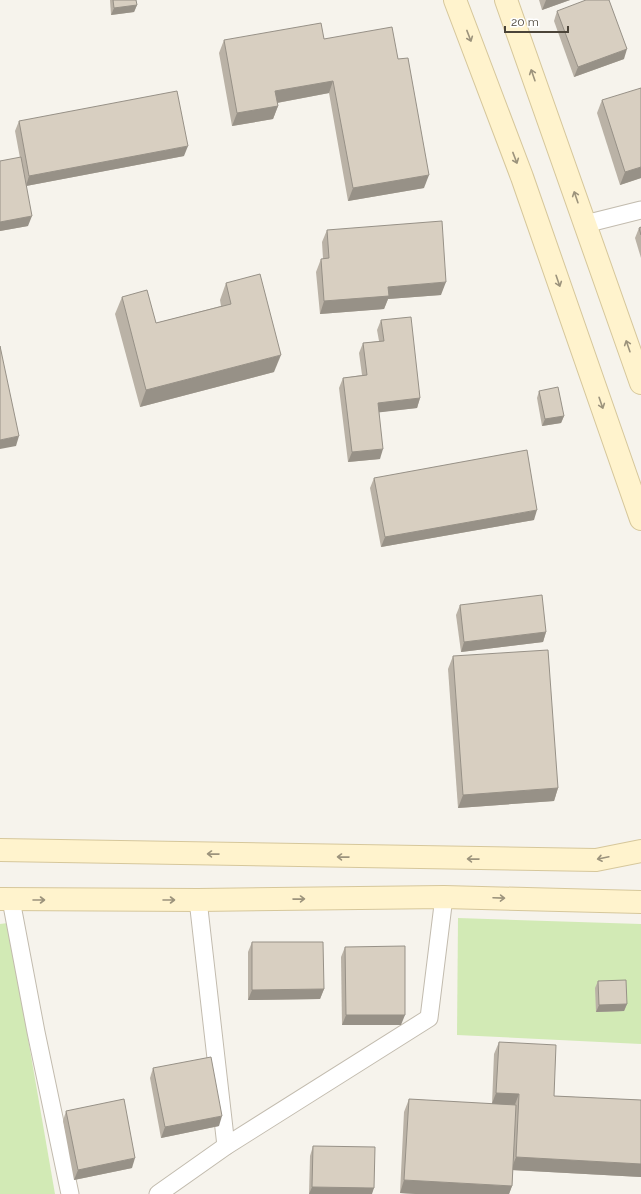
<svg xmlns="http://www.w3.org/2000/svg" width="641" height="1194" viewBox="0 0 641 1194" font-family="Raleway,sans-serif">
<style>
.green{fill:#d2eab5}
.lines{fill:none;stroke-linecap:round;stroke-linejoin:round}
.minor-casing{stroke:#c2bbae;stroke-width:19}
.secondary-casing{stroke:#d6c79b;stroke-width:24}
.minor{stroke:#fff;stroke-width:17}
.secondary{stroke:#fff3cd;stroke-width:22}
.wall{fill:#bab2a6}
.shaded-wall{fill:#979187}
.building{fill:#d8cfc1;stroke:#979187}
.oneway{stroke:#9c937c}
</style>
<rect width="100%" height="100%" fill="#f6f3ec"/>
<!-- green -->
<g class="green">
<path d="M458,918l183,6v120l-184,-9z"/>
<path d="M8,923l47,271h-55v-270z"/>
</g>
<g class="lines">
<defs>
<g id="minor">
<path d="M585,224l56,-14"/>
<path d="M11,900l25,132 34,162"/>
<path d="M198,900l28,246"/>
<path d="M158,1194l68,-48 203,-128 15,-121"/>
</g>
<g id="secondary">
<path d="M455,0l67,177 119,342"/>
<path d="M506,0l135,383"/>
<path d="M0,850l596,10 45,-9"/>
<path d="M0,899l198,1 246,-3 197,5"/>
</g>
</defs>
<!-- minor casing -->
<use href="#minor" class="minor-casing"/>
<!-- secondary casing -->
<use href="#secondary" class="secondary-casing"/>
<!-- minor -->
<use href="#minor" class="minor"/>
<!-- secondary -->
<use href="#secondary" class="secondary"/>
</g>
<!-- wall -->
<g class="wall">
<path d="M110,0h26l1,5 -3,7 -23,3z"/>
<path d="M539,0h31l-28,10z"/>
<path d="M557,11l67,48 -50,18 -20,-56z"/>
<path d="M324,39l74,20 26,129 -76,13 -19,-108 -52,10 1,3 -5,13 -41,7 -13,-73 5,-13z"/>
<path d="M602,100l39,78 -21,7 -23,-72z"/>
<path d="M19,121l165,35 -158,30 2,40 -28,5v-70l20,-3 -5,-27z"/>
<path d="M641,227v31l-6,-20 4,-10z"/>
<path d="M327,230l114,65 -53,4 -4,10 -64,5 -4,-42 5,-13h2l-1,-17z"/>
<path d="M226,283l48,89 -134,35 -25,-93 7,-17 34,26 65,-17 -1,-6z"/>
<path d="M381,320l39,78 -3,10 -38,4 1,47 -32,3 -9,-74 4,-10 19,-3 -3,-22 4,-10 16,-2 -2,-11z"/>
<path d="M539,391l25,25 -3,7 -19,3 -5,-28z"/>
<path d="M374,478l160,42 -153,27 -11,-59z"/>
<path d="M460,605l86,27 -3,10 -82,10 -5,-37z"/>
<path d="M453,656l105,132 -4,13 -96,7 -10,-139z"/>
<path d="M252,942l72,47 -4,10 -72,1v-48z"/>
<path d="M345,947l56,78h-59l-1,-68z"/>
<path d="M598,981l29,23 -3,7 -28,1 -1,-24z"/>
<path d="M499,1042l55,54 87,4v77l-128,-7 -1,16 -3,8h-93l-16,-1 4,-81 5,-13 83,5 2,-50z"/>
<path d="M153,1068l66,58 -58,12 -11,-60z"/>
<path d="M66,1111l66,57 -58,12 -11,-59z"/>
<path d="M313,1146l59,48h-63l1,-38z"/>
</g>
<!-- shaded-wall -->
<g class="shaded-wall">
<path d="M546,0h24l-28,10z"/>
<path d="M137,5l-3,7 -23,3 3,-7z"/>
<path d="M627,49l-3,10 -50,18 4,-10z"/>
<path d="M333,81l-4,12 -58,11 4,-13z"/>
<path d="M278,106l-5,13 -41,7 5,-13z"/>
<path d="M188,146l-4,10 -158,30 3,-10z"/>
<path d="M641,167v11l-21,7 5,-13z"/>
<path d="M429,175l-5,13 -76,13 5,-13z"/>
<path d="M32,216l-4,10 -28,5v-9z"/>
<path d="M446,282l-5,13 -53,4 -4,10 -64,5 4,-13 64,-14z"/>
<path d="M281,355l-7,17 -134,35 6,-17z"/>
<path d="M420,398l-3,10 -43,5 4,-10z"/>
<path d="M564,416l-3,7 -19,3 3,-7z"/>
<path d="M19,436l-3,10 -16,3v-9z"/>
<path d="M383,449l-3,10 -32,3 4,-10z"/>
<path d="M537,510l-3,10 -153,27 4,-10z"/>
<path d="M546,632l-3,10 -82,10 3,-10z"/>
<path d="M558,788l-4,13 -96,7 5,-13z"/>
<path d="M324,989l-4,10 -72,1 4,-10z"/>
<path d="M627,1004l-3,7 -28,1 3,-7z"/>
<path d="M346,1015h59l-4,10h-59z"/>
<path d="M496,1093l23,1 -5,13 -23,-1z"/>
<path d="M222,1116l-3,10 -58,12 4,-11z"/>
<path d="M516,1157l125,7v13l-130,-7z"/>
<path d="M135,1158l-3,10 -58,12 4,-10z"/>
<path d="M404,1180l108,6 -3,8h-93l-16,-1z"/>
<path d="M312,1187l62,1 -2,6h-63z"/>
</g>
<!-- building -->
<g class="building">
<path d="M113,0h23l1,5 -23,3z"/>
<path d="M586,0h23l18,49 -49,18 -21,-56z"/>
<path d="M321,23l3,16 68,-12 6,32 10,-1 21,117 -76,13 -20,-107 -58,10 3,15 -41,7 -13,-73z"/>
<path d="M641,88v79l-16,5 -23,-72z"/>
<path d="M177,91l11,55 -159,30 -10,-55z"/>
<path d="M21,157l11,59 -32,6v-61z"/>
<path d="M442,221l4,61 -58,5 1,9 -65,5 -3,-42 8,-1 -2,-28z"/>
<path d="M641,227v8l-2,-7z"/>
<path d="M260,274l21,81 -135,35 -24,-93 25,-7 9,33 75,-19 -5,-21z"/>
<path d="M411,317l9,81 -42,5 5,46 -31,3 -9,-74 24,-3 -4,-32 21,-2 -3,-21z"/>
<path d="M0,346l19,90 -19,4z"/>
<path d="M558,387l6,29 -19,3 -6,-28z"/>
<path d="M527,450l10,60 -152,27 -11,-59z"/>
<path d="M542,595l4,37 -82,10 -4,-37z"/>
<path d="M548,650l10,138 -95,7 -10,-139z"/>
<path d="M252,942h71l1,47 -72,1z"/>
<path d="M405,946v69h-59l-1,-68z"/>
<path d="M626,980l1,24 -28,1 -1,-24z"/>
<path d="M499,1042l57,3 -2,51 87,4v64l-125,-7 3,-63 -23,-1z"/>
<path d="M211,1057l11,59 -57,11 -12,-59z"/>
<path d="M124,1099l11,59 -57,12 -12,-59z"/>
<path d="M409,1099l107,6 -4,81 -108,-6z"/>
<path d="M313,1146l62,1 -1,41 -62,-1z"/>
</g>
<!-- one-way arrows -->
<defs><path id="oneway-shaft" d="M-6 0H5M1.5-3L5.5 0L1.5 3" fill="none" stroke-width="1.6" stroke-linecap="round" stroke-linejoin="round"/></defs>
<g class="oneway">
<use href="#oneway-shaft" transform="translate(469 36) rotate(69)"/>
<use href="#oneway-shaft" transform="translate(533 75) rotate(-109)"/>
<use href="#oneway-shaft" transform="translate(515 158) rotate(69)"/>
<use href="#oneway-shaft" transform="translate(576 197) rotate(-109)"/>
<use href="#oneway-shaft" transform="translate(558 281) rotate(71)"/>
<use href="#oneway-shaft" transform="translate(628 346) rotate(-109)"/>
<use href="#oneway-shaft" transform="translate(601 403) rotate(71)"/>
<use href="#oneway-shaft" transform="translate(213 854) rotate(-179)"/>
<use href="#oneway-shaft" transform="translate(343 857) rotate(-179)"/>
<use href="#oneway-shaft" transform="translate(603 858) rotate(168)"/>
<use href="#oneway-shaft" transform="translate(473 859) rotate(-179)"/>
<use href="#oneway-shaft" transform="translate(499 898) rotate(2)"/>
<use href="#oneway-shaft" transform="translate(299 899) rotate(-1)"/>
<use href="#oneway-shaft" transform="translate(39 900)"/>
<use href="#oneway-shaft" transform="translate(169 900)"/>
</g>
<!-- scale -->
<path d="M505 26v6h63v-6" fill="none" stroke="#4b4439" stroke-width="2"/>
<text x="511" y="26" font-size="12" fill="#4b4439" stroke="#ffffff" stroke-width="3" paint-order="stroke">20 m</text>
</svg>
